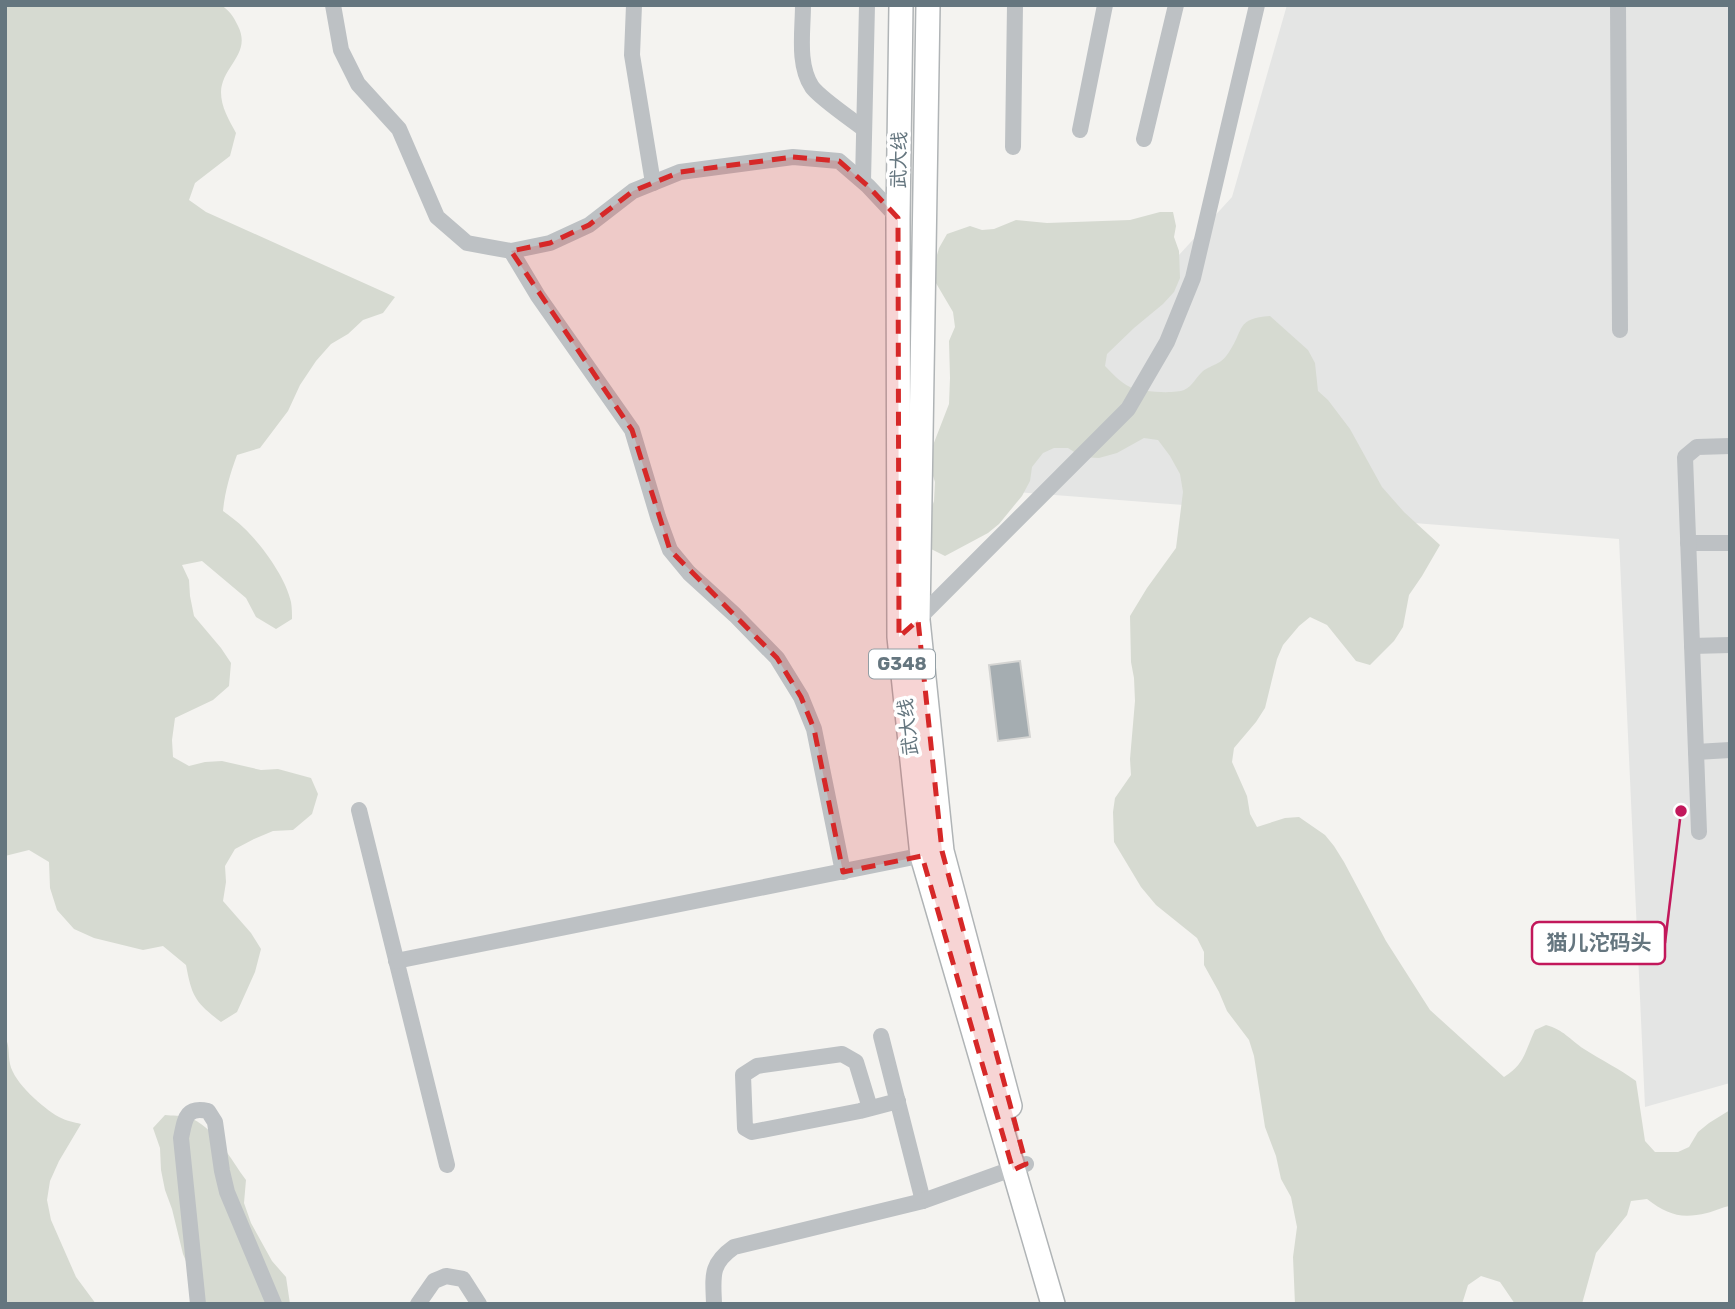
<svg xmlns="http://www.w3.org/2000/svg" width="1735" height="1309" viewBox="0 0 1735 1309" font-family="Rubik,'Noto Sans SC',sans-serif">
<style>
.built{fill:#e4e5e4}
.green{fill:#d6dad1}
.building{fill:#a5adb1;stroke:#d5d5d3;stroke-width:2}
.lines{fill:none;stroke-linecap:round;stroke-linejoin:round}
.highway-casing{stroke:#b0b4b6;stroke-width:26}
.minor{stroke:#bdc1c4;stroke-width:16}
.highway{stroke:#fff;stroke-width:23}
.marked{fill:#d62828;fill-opacity:0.2;stroke:#d62828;stroke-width:5;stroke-dasharray:14 9;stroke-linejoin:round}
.labels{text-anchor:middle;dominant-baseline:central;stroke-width:7;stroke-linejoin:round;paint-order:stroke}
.shield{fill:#fff;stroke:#939fa5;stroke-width:2}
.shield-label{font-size:18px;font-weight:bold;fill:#65767f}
.street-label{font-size:19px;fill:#65767f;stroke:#fff}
.leader{fill:none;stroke:#c2185b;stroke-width:2.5}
.callout-dot{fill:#c2185b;stroke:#fff;stroke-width:2.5}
.callout{fill:#fff;stroke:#c2185b;stroke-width:2.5}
.callout-label{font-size:21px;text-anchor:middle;font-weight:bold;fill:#65767f}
</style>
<rect width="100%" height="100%" fill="#f4f3f0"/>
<!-- built -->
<path class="built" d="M1287,5h443v1078l-85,24 -26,-568 -653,-51 266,-291z"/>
<!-- green -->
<g class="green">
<path d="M5,5h216c9,6 12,11 17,21 14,28 -16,40 -17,66 0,15 8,28 15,41l-6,23 -35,27 -6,17 17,12 189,85 -12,16 -20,7 -15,14 -17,10 -15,17 -16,24 -12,26 -28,37 -23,7c-7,19 -12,36 -14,56 7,5 15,11 21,17 18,17 42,50 47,74 1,6 1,12 1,17l-16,10 -20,-12 -10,-19 -44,-37 -20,4 7,15 1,16 4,20 27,32 10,15 -2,23 -16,14 -38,18 -3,22 1,17 16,9 16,-4 17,-1 39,9 17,-1 33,9 7,16 -6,20 -19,16 -20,1 -19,8 -19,10 -10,17 1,16 -3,19 28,32 10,16 -6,23 -18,40 -16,10c-26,-20 -29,-25 -35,-57l-23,-19 -20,4 -49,-12 -20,-9 -17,-19 -7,-22 -1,-26 -20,-12 -24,6z"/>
<path d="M1160,212h13l3,14 -2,11 5,14 1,27 -6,14 -11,12 -29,24 -27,26 -2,12c7,7 16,17 25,21 9,5 45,7 54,3 9,-4 12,-13 19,-19 10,-7 18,-6 26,-19 15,-22 7,-34 41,-36l38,34 7,13 3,28 10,9 22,29 32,58 22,25 36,33 -18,31 -13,19 -6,32 -9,14 -24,24 -14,-4 -29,-36 -17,-8 -11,9 -16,19 -6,14 -12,49 -9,14 -22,26 -2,14 15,34 3,18 7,13 28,-9 14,-1 26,18 9,11 10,16 42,79 44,69 74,67c21,-13 21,-26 31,-47l11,-5c18,5 23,14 38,24 17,11 36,20 52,32l9,60 10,11h23l11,-5 9,-15 11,-9 21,-13v96c-8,1 -15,5 -23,7 -26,6 -39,2 -60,-14l-16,2 -4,14 -31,38 -14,51h-67l-15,-22 -19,-6 -13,9 -6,19h-167l-2,-47 4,-30 -6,-30 -10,-18 -5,-23 -11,-29 -11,-71 -5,-16 -22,-29 -8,-19 -15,-27v-13l-7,-14 -41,-33 -15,-18 -27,-45 -1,-30 2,-14 16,-23 -1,-16 5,-58 -1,-23 -3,-16 -1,-46 17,-28 29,-40 7,-56 -3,-18 -10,-18 -12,-16 -14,-2 -27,15 -18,5 -17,-1 -14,-9h-14l-11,5 -11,14 -2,14 -8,15 -23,28 -11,9 -43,23 -14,-7 -3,-18 1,-16 5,-14 1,-19 -5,-15v-14l19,-49 1,-26 -1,-37 6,-14 -2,-15 -20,-34 2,-16 4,-14 8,-14 23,-8 12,4 12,-1 22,-9 31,3 83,-3z"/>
<path d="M5,1037c5,9 3,17 5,27 4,19 33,44 49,53 7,4 15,5 22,7l-22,37 -9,20 -3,19 4,20 25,57 20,27h-91z"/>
<path d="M165,1115c7,1 17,0 23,2 26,9 43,43 58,63l-2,23 7,20 21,38 14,16 4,27h-98l-1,-31 -8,-19 -11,-45 -7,-19 -4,-20 -1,-22 -7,-20z"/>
</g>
<!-- building -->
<path class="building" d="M1020,661l10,76 -32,4 -9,-76z"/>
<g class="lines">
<defs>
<g id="highway">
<path d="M901,5l-3,213 1,419 23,219 131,448"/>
<path d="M928,5l-10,615 24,231 68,255"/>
</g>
</defs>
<!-- highway casing -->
<use href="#highway" class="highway-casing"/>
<!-- minor -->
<g class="minor">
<path d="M333,5l8,45 17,34 41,45 38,88 30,26 44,8 39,-8 39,-18 44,-34 47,-19 113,-15 46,4 29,25 30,32"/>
<path d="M634,5l-2,50 21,128"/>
<path d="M803,5c0,26 -6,59 9,82 8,11 39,32 52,42"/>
<path d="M1618,5l2,325"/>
<path d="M1080,130l25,-125"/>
<path d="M1144,139l32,-134"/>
<path d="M1013,147l2,-142"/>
<path d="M863,181l4,-176"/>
<path d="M511,251l27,45 94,134 26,87 12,33 19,23 46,42 42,43 24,39 13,32 29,143"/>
<path d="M1688,543h42"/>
<path d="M914,623l214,-214 39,-67 26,-64 64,-273"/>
<path d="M1692,646l38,-1"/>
<path d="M1696,752l34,-2"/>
<path d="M359,810l88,355"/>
<path d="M1699,832l-14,-375 12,-10 33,-1"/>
<path d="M396,961l533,-107"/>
<path d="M881,1036l42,165"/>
<path d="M870,1108l-14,-46 -14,-8 -85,12 -14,9 2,53 7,4 108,-21 38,-10"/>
<path d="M714,1303c-1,-27 -4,-39 20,-56l189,-46 103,-37"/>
<path d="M198,1304l-17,-166c4,-18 4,-32 27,-27l7,11 7,49 5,21 47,112"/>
<path d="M418,1304l16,-23 12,-5 17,3 16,25"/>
</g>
<!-- highway -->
<use href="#highway" class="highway"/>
</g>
<!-- marked area -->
<path class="marked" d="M793,157l46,4 29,25 30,32 1,419 19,-17 24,231 84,313 -13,6 -91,-314 -79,16 -29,-143 -13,-32 -24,-39 -107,-108 -38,-120 -121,-179 39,-8 39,-18 44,-34 47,-19z"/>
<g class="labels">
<!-- shield labels -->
<rect class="shield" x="869" y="649.5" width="66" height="29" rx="5"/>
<g class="shield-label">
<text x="902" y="664">G348</text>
</g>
<!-- street labels -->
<g class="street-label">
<text transform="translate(899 160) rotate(-89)">武大线</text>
<text transform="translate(908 727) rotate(-96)">武大线</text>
</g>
</g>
<!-- callouts -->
<path class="leader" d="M1681 811L1665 943"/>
<circle class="callout-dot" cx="1681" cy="811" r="7"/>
<rect class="callout" x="1532" y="922" width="133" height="42" rx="7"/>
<g class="callout-label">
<text x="1599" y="950">猫儿沱码头</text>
</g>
<!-- border -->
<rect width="1735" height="1309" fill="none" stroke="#65767f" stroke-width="14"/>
</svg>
